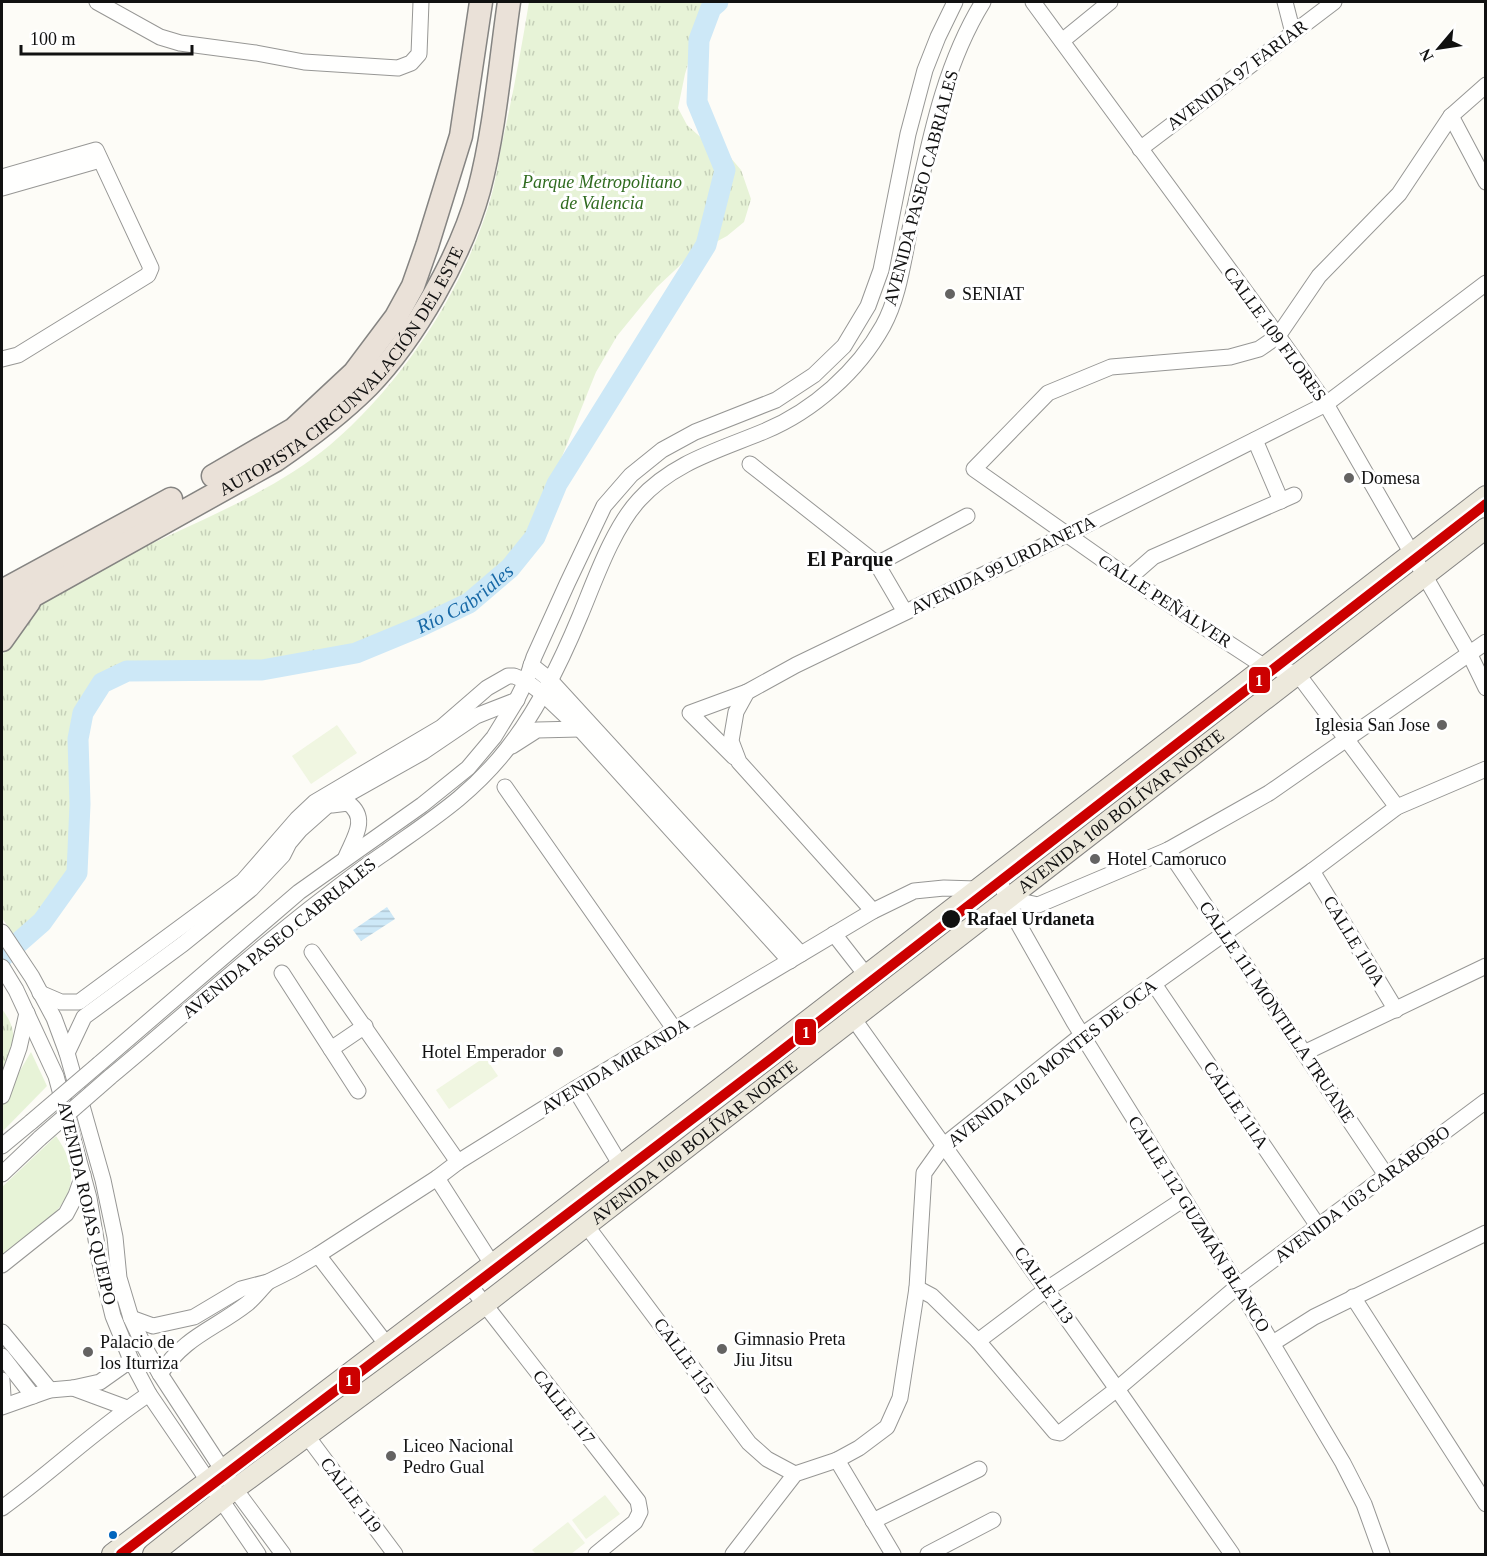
<svg xmlns="http://www.w3.org/2000/svg" width="1487" height="1556" viewBox="0 0 1487 1556" font-family="'Times New Roman',serif">
<style>
.grass{fill:#e7f3d7}
.park{fill:url(#park-tufts)}
.pitch{fill:#f0f6e1}
.water{fill:url(#water-rules)}
.lines{fill:none;stroke-linecap:round;stroke-linejoin:round}
.river{stroke:#cde8f7;stroke-width:21}
.minor-casing{stroke:#979795;stroke-width:17}
.major-casing{stroke:#858482;stroke-width:22}
.highway-casing{stroke:#858482;stroke-width:25}
.minor{stroke:#fffffe;stroke-width:15}
.major{stroke:#ede9dc;stroke-width:20}
.highway{stroke:#eae1d8;stroke-width:22}
.minor-bridge-casing{stroke:#979795;stroke-width:17;stroke-linecap:butt}
.minor-bridge{stroke:#fffffe;stroke-width:15}
.rail-1-casing{stroke:#fff;stroke-width:15}
.rail-1{stroke:#c00;stroke-width:10}
.poi-dot{fill:#646362;stroke:#fff;stroke-width:2}
.stop-dot{fill:#111;stroke:#fff;stroke-width:2}
.bus-dot{fill:#0065bd;stroke:#fff;stroke-width:2}
.labels{text-anchor:middle;dominant-baseline:central;stroke-width:6;stroke-linejoin:round;paint-order:stroke}
.street-label{font-size:18px;fill:#111;stroke:#fff}
.park-label{font-size:18px;font-style:italic;fill:#2f6b1f;stroke:#fff}
.poi-label{font-size:18px;fill:#111;stroke:#fff;text-anchor:start}
.stop-label{font-size:18px;font-weight:bold;fill:#111;stroke:#fff;text-anchor:start}
.neighbourhood-label{font-size:20px;font-weight:bold;fill:#111;stroke:#fff}
.water-label{font-size:20px;font-style:italic;fill:#1768a6;stroke:#fff}
.line-badge{stroke:#fff;stroke-width:2}
.badge-label{font-size:16px;text-anchor:middle;font-weight:bold;fill:#fff}
</style>
<defs>
<pattern id="park-tufts" width="24" height="20" patternUnits="userSpaceOnUse" patternTransform="scale(1.5)"><rect width="24" height="20" fill="#e7f3d7"/><path d="M3 7l-1-3M5 7V3M7 7l1-3M15 17l-1-3M17 17v-4M19 17l1-3" fill="none" stroke="#c5cfb8"/></pattern>
<pattern id="water-rules" width="6" height="5" patternUnits="userSpaceOnUse" patternTransform="scale(1.5)"><rect width="6" height="5" fill="#cde8f7"/><path d="M0 2.5h6" fill="none" stroke="#afc6d3"/></pattern>
</defs>
<rect width="100%" height="100%" fill="#fdfcf7"/>
<!-- grass -->
<g class="grass">
<path d="M31,1052l16,34 -45,46v-31z"/>
<path d="M56,1136c42,60 -12,87 -54,119v-68z"/>
</g>
<!-- park -->
<g class="park">
<path d="M529,2h183l-13,25 -14,47 -7,34 9,17 20,18 17,7 17,20 10,29 -7,23 -17,14 -37,20 -33,31 -40,49 -21,36 -66,164 -22,30 -25,25 -33,21 -48,24 -62,21 -53,13 -146,-1 -26,6 -31,26 -13,41 4,138 -41,52 -14,12 -18,-26v-261c6,-14 27,-45 39,-54 39,-30 96,-52 140,-73 52,-24 106,-49 149,-85 72,-61 133,-154 160,-244 5,-17 8,-35 11,-53 11,-48 20,-97 28,-146z"/>
<path d="M2,1009c20,27 9,37 0,67z"/>
</g>
<!-- pitch -->
<g class="pitch">
<path d="M337,725l20,28 -46,31 -19,-28z"/>
<path d="M485,1057l13,19 -49,33 -13,-19z"/>
<path d="M605,1495l15,19 -34,25 -14,-19z"/>
<path d="M568,1522l17,21 -14,11h-35l-4,-4z"/>
</g>
<!-- water -->
<path class="water" d="M387,907l8,12 -34,22 -8,-11z"/>
<g class="lines">
<!-- river -->
<path class="river" id="s1" d="M2,957l40,-35 35,-49 3,-69 -2,-65 5,-26 19,-30 25,-12 135,-1 94,-17 63,-26 50,-24 41,-35 25,-31 22,-53 149,-239 19,-75 -28,-68 2,-62 12,-32 7,-6"/>
<defs>
<g id="minor">
<path d="M97,2l63,35 20,6 76,10 48,9 94,6 13,-5 8,-9 2,-52"/>
<path d="M1033,2l245,334 48,68 143,249 17,35"/>
<path d="M1285,2l8,31"/>
<path d="M1062,41l48,-39"/>
<path d="M1451,116l35,66"/>
<path d="M1140,149l194,-147"/>
<path d="M2,177l94,-27 55,118 -3,7 -130,80 -16,4"/>
<path d="M2,188l98,-28"/>
<path d="M1255,440l26,61"/>
<path d="M750,464l127,100 28,48"/>
<path d="M877,564l90,-48"/>
<path d="M1129,578l24,-21 141,-62"/>
<path d="M531,665l19,15 251,274"/>
<path d="M512,746l25,-16 43,-1"/>
<path d="M734,757l-44,-44 57,-21"/>
<path d="M505,787l170,243"/>
<path d="M332,805l16,-2c21,15 6,35 -2,54"/>
<path d="M1397,807l-100,-134 -32,-6 -136,-89 -155,-109 74,-76 63,-26 119,-10 29,-8 19,-13 41,-60 80,-82 52,-78 35,-31"/>
<path d="M1168,850l218,325"/>
<path d="M1312,871l84,139"/>
<path d="M996,873l23,52 55,97 164,264 105,177 21,41 18,50"/>
<path d="M1006,898l32,7 130,-55 101,-57 217,-151"/>
<path d="M873,911l-134,-149 -8,-21 5,-29 11,-20 49,-27 276,-133 254,-128 160,-121"/>
<path d="M2,932l30,45 22,41 13,35 36,127 12,57 4,41 12,40 14,30 15,26 75,115 48,65"/>
<path d="M834,934l32,41"/>
<path d="M312,952l146,210"/>
<path d="M2,967l14,23 40,86 33,122 11,65 13,53 18,44 18,34 109,160"/>
<path d="M282,973l76,118"/>
<path d="M1154,984l164,242"/>
<path d="M40,993l21,9h18l164,-121 54,-62 18,-17 127,-75 45,-39 21,-12h6l12,5 16,12 38,36 210,232"/>
<path d="M853,1018l264,371 115,165"/>
<path d="M331,1049l34,-23"/>
<path d="M67,1053l17,-36 99,-73 68,-55 32,-34 6,-12 11,-13 27,-24 96,-54 53,-36 41,-16"/>
<path d="M1304,1053l182,-87"/>
<path d="M99,1064l200,-172 123,-87 46,-37 26,-31 22,-36 10,-20 8,-24 33,-73 37,-78 27,-31 31,-25 33,-18 81,-32 38,-25 30,-29 24,-40 13,-36 27,-136 17,-64 13,-33 17,-35"/>
<path d="M110,1077c69,-57 135,-118 206,-173 23,-18 46,-36 70,-52 46,-33 85,-57 121,-103 31,-39 54,-87 73,-133 15,-36 33,-88 59,-116 34,-38 81,-50 126,-69 48,-20 93,-60 118,-105 16,-29 20,-65 27,-97 18,-78 31,-159 73,-227"/>
<path d="M575,1089l45,75"/>
<path d="M2,1096l17,-48 8,-35"/>
<path d="M2,1146l29,-24"/>
<path d="M2,1174l38,-36"/>
<path d="M437,1178l55,86"/>
<path d="M586,1225l163,218 18,16 28,15"/>
<path d="M318,1255l69,90"/>
<path d="M2,1265l64,-51 10,-19 7,-20"/>
<path d="M468,1283l170,218 2,11 -5,10 -39,32"/>
<path d="M917,1288l15,8 46,45 77,91 5,1 57,-44 121,-103 248,-185"/>
<path d="M1353,1297l133,207"/>
<path d="M131,1318l22,8 41,-9 47,-28 27,-7 24,-12 26,-15 119,-77 21,-16 117,-73 298,-178 41,-20 30,-3 33,1"/>
<path d="M2,1332l48,58"/>
<path d="M978,1341l69,-52 137,-90"/>
<path d="M1273,1343l41,-26 172,-84"/>
<path d="M2,1356l31,40"/>
<path d="M160,1374c25,-38 55,-45 88,-71 7,-6 13,-14 20,-21"/>
<path d="M2,1380l1,16 -1,5"/>
<path d="M73,1388l54,20"/>
<path d="M2,1407l48,-17 23,-2 27,-6 31,-22"/>
<path d="M307,1436l88,118"/>
<path d="M837,1460l56,94"/>
<path d="M2,1508c50,-36 95,-80 147,-114"/>
<path d="M873,1521l106,-52"/>
<path d="M733,1554l62,-80 42,-14 22,-12 28,-21 13,-29 17,-110 7,-115 20,-28 138,-110 230,-164 85,-64 89,-38"/>
<path d="M928,1554l65,-34"/>
</g>
<g id="major">
<path d="M112,1554l356,-271 1018,-787"/>
<path id="s2" d="M153,1554l82,-65 249,-184 1002,-777"/>
</g>
<g id="highway">
<path d="M213,476l81,-47 60,-56 42,-56 17,-31 14,-40 34,-110 20,-134"/>
<path d="M2,591l169,-92"/>
<path id="s3" d="M2,613l274,-153c32,-22 64,-46 92,-74 47,-49 93,-130 111,-196 16,-61 21,-126 30,-188"/>
<path d="M2,640l27,-38"/>
</g>
</defs>
<!-- minor casing -->
<use href="#minor" class="minor-casing"/>
<!-- major casing -->
<use href="#major" class="major-casing"/>
<!-- highway casing -->
<use href="#highway" class="highway-casing"/>
<!-- minor -->
<use href="#minor" class="minor"/>
<!-- major -->
<use href="#major" class="major"/>
<!-- highway -->
<use href="#highway" class="highway"/>
<defs>
<g id="minor-bridge">
<path d="M31,1122l68,-58"/>
<path d="M40,1138l70,-61"/>
</g>
</defs>
<!-- minor-bridge casing -->
<use href="#minor-bridge" class="minor-bridge-casing"/>
<!-- minor-bridge -->
<use href="#minor-bridge" class="minor-bridge"/>
<defs>
<path id="rail-1" d="M121,1554l650,-495 715,-555"/>
</defs>
<!-- rail-1 casing -->
<use href="#rail-1" class="rail-1-casing"/>
<!-- rail-1 -->
<use href="#rail-1" class="rail-1"/>
</g>
<!-- markers -->
<g class="poi-dot">
<circle cx="950" cy="294" r="6"/>
<circle cx="1349" cy="478" r="6"/>
<circle cx="1442" cy="725" r="6"/>
<circle cx="1095" cy="859" r="6"/>
<circle cx="558" cy="1052" r="6"/>
<circle cx="722" cy="1349" r="6"/>
<circle cx="88" cy="1352" r="6"/>
<circle cx="391" cy="1456" r="6"/>
</g>
<circle class="stop-dot" cx="951" cy="919" r="10"/>
<circle class="bus-dot" cx="113" cy="1535" r="5"/>
<g class="labels">
<!-- street labels -->
<g class="street-label">
<text transform="translate(1237 75) rotate(-37)">AVENIDA 97 FARIAR</text>
<text transform="translate(921 188) rotate(-75)">AVENIDA PASEO CABRIALES</text>
<text transform="translate(1275 334) rotate(54)">CALLE 109 FLORES</text>
<text stroke="none"><textPath href="#s3" startOffset="424">AUTOPISTA CIRCUNVALACIÓN DEL ESTE</textPath></text>
<text transform="translate(1003 565) rotate(-26)">AVENIDA 99 URDANETA</text>
<text transform="translate(1165 601) rotate(33)">CALLE PEÑALVER</text>
<text stroke="none"><textPath href="#s2" startOffset="1220">AVENIDA 100 BOLÍVAR NORTE</textPath></text>
<text transform="translate(279 938) rotate(-39)">AVENIDA PASEO CABRIALES</text>
<text transform="translate(1354 941) rotate(59)">CALLE 110A</text>
<text transform="translate(1277 1012) rotate(56)">CALLE 111 MONTILLA TRUANE</text>
<text transform="translate(1052 1063) rotate(-38)">AVENIDA 102 MONTES DE OCA</text>
<text transform="translate(615 1066) rotate(-31)">AVENIDA MIRANDA</text>
<text transform="translate(1236 1105) rotate(56)">CALLE 111A</text>
<text stroke="none"><textPath href="#s2" startOffset="680">AVENIDA 100 BOLÍVAR NORTE</textPath></text>
<text transform="translate(1362 1194) rotate(-37)">AVENIDA 103 CARABOBO</text>
<text transform="translate(87 1203) rotate(77)">AVENIDA ROJAS QUEIPO</text>
<text transform="translate(1199 1224) rotate(58)">CALLE 112 GUZMÁN BLANCO</text>
<text transform="translate(1044 1285) rotate(55)">CALLE 113</text>
<text transform="translate(684 1356) rotate(54)">CALLE 115</text>
<text transform="translate(564 1407) rotate(52)">CALLE 117</text>
<text transform="translate(351 1495) rotate(53)">CALLE 119</text>
</g>
<!-- park labels -->
<g class="park-label">
<text x="602" y="182">Parque Metropolitano<tspan x="602" dy="21">de Valencia</tspan></text>
</g>
<!-- poi labels -->
<g class="poi-label">
<text x="962" y="294">SENIAT</text>
<text x="1361" y="478">Domesa</text>
<text x="1430" y="725" text-anchor="end">Iglesia San Jose</text>
<text x="1107" y="859">Hotel Camoruco</text>
<text x="546" y="1052" text-anchor="end">Hotel Emperador</text>
<text x="734" y="1339">Gimnasio Preta<tspan x="734" dy="21">Jiu Jitsu</tspan></text>
<text x="100" y="1342">Palacio de<tspan x="100" dy="21">los Iturriza</tspan></text>
<text x="403" y="1446">Liceo Nacional<tspan x="403" dy="21">Pedro Gual</tspan></text>
</g>
<!-- stop labels -->
<g class="stop-label">
<text x="967" y="919">Rafael Urdaneta</text>
</g>
<!-- neighbourhood labels -->
<g class="neighbourhood-label">
<text x="850" y="559">El Parque</text>
</g>
<!-- water labels -->
<g class="water-label">
<text stroke="none"><textPath href="#s1" startOffset="690">Río Cabriales</textPath></text>
</g>
</g>
<g class="line-badge">
<rect x="1248" y="666" width="23" height="28" rx="6" fill="#c00"/>
<rect x="794" y="1018" width="23" height="28" rx="6" fill="#c00"/>
<rect x="338" y="1366" width="23" height="29" rx="6" fill="#c00"/>
</g>
<g class="badge-label">
<text x="1259" y="686">1</text>
<text x="806" y="1038">1</text>
<text x="349" y="1386">1</text>
</g>
<!-- border -->
<rect width="1487" height="1556" fill="none" stroke="#111111" stroke-width="6"/>
<!-- north arrow -->
<g transform="translate(1439 48) rotate(241)" stroke="#ffffff" stroke-width="4.5" paint-order="stroke">
<path d="M0-4.5L10 22L0 15L-10 22Z" fill="#111111"/>
<text y="-9" font-size="16" font-weight="bold" text-anchor="middle" fill="#111111">N</text>
</g>
<!-- scale -->
<path d="M21 45v9h171v-9" fill="none" stroke="#111111" stroke-width="3"/>
<text x="30" y="45" font-size="18" fill="#111111" stroke="#ffffff" stroke-width="4.5" paint-order="stroke">100 m</text>
</svg>
